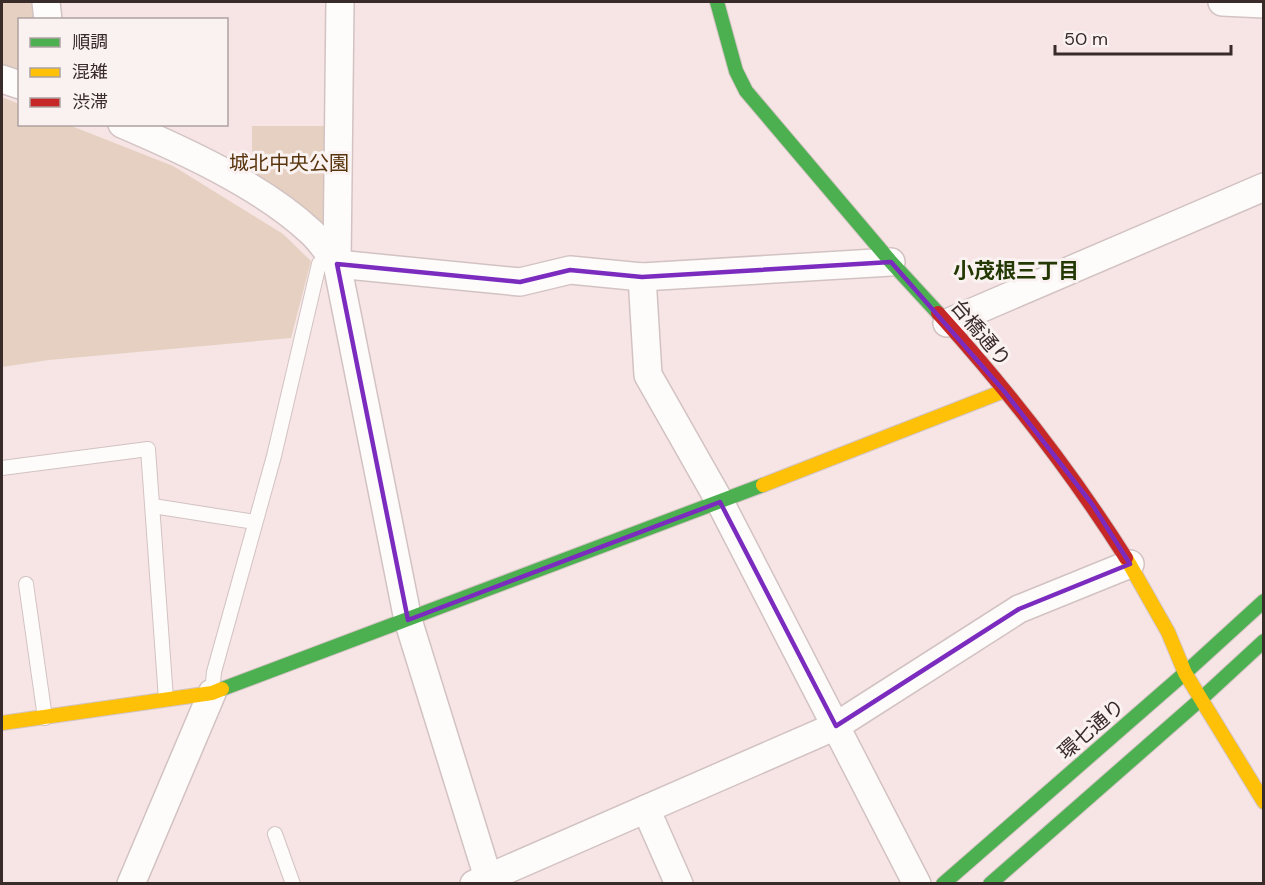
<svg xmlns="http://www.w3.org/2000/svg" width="1265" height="885" viewBox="0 0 1265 885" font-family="'DM Sans','Noto Sans JP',sans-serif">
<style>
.green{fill:#e5d0c2}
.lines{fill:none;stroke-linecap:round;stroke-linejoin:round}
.lane-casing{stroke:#d2c3c2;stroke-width:16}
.street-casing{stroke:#d2c3c2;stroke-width:30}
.fast-casing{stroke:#d2c3c2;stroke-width:16}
.slow-casing{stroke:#d2c3c2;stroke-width:16}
.jam-casing{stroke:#d2c3c2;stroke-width:16}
.lane{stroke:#fefbfb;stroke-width:14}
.street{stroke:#fefbfb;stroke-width:27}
.fast{stroke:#4caf50;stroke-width:14}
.slow{stroke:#ffc107;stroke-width:14}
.jam{stroke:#c62828;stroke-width:14}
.marked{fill:none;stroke:#7b2cbf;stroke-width:4.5;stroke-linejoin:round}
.labels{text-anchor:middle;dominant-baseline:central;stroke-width:6;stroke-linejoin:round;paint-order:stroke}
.park-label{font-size:20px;fill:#59350e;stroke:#faf2f1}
.street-label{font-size:20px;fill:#392b2a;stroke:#faf2f1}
.neighbourhood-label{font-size:21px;font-weight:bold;fill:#233803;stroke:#faf2f1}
</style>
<rect width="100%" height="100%" fill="#f6e5e4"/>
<!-- green -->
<g class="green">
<path d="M2,2h31l1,17 -14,1 -1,51 -17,-6z"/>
<path d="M2,97l17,7 1,20 49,1 104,41 110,68 28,27 -20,77 -242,22 -47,7z"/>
<path d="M252,126h72v104l-72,-50z"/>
</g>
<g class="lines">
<defs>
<g id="lane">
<path d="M2,468l146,-19 18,250"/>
<path d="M153,506l102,16"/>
<path d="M26,584l19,134"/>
<path d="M212,693l2,-21 60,-216 45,-192h18"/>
<path d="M275,834l18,50"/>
</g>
<g id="street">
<path d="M46,2l2,18"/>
<path d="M340,2l-3,262 71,356 82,264"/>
<path d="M1222,2l42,2"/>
<path d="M2,79l18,6"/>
<path d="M122,124c61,26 140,62 189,108 10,9 18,22 26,32l183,18 50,-12 72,7 249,-15"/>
<path d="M642,277l6,98 72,127 197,382"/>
<path d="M947,323l317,-136"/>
<path d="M646,809l33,75"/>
<path d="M131,884l81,-191"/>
<path d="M474,884l362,-158 183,-117 111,-45"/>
</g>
<g id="fast">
<path d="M717,2l19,69 10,20 145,171 47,51"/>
<path d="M222,689l541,-204"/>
<path d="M943,884l242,-211 79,-72"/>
<path d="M990,884l211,-185 63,-58"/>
</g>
<g id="slow">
<path d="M763,485l241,-94"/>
<path d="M1126,558l42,74 17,41 79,129"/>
<path d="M2,723l210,-30 10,-4"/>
</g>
<path id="jam" d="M938,313c67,74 134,160 188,245"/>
</defs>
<!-- lane casing -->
<use href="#lane" class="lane-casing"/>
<!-- street casing -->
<use href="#street" class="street-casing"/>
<!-- fast casing -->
<use href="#fast" class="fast-casing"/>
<!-- slow casing -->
<use href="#slow" class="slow-casing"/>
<!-- jam casing -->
<use href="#jam" class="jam-casing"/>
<!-- lane -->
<use href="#lane" class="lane"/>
<!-- street -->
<use href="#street" class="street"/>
<!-- fast -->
<use href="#fast" class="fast"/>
<!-- slow -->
<use href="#slow" class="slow"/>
<!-- jam -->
<use href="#jam" class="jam"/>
</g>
<!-- marked area -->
<path class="marked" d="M891,262l113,129 88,113 38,60 -111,45 -183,117 -116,-224 -312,118 -71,-356 183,18 50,-12 72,7z"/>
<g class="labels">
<!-- park labels -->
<g class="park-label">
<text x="289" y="163">城北中央公園</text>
</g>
<!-- street labels -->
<g class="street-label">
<text transform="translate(981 333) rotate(50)">台橋通り</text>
<text transform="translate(1091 729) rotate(-41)">環七通り</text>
</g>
<!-- neighbourhood labels -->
<g class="neighbourhood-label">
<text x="1016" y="271">小茂根三丁目</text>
</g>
</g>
<!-- border -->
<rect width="1265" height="885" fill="none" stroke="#392b2a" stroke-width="6"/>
<!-- legend -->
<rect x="18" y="18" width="210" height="108" fill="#faf2f1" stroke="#ada2a1" stroke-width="1.5"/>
<rect x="30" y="38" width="30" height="9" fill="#4caf50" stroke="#ada2a1" stroke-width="1.5"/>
<text x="72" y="48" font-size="18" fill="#392b2a">順調</text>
<rect x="30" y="68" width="30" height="9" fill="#ffc107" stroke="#ada2a1" stroke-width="1.5"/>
<text x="72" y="78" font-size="18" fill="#392b2a">混雑</text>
<rect x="30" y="98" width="30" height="9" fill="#c62828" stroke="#ada2a1" stroke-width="1.5"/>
<text x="72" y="108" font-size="18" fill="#392b2a">渋滞</text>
<!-- scale -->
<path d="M1055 45v9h176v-9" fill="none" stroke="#392b2a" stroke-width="3"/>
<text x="1064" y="45" font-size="18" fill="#392b2a" stroke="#faf2f1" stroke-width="4.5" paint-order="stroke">50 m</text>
</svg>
